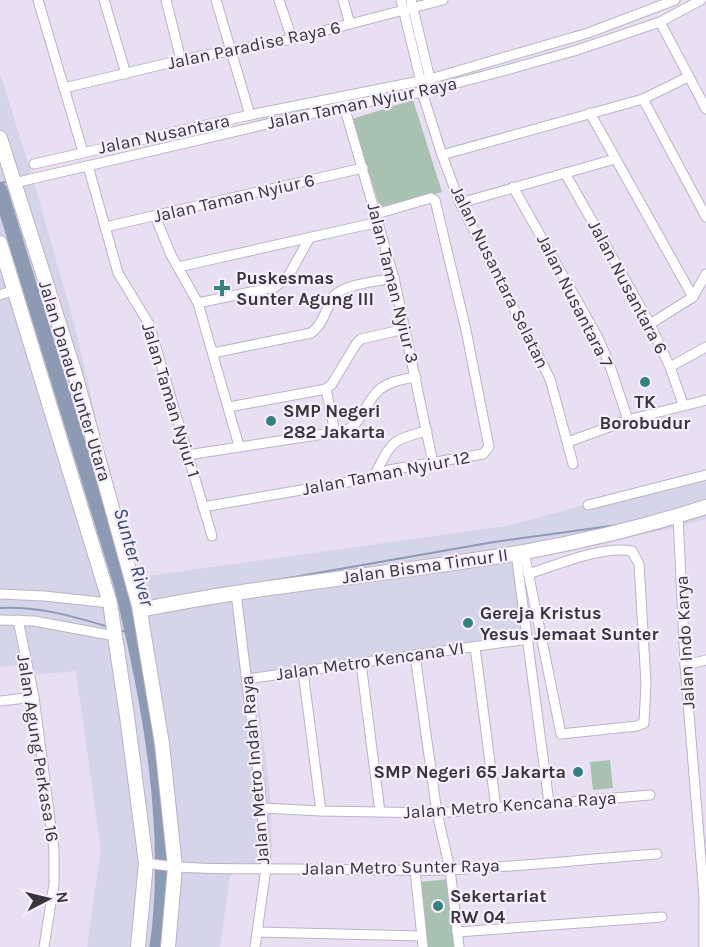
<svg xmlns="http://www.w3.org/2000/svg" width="706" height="947" viewBox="0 0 706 947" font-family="Karla,sans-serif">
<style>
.commercial{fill:#d6d4e9}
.green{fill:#a9c1b1}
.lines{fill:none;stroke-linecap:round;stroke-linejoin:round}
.stream{stroke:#8d9ab4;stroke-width:2}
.river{stroke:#8d9ab4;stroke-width:15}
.street-casing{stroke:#bbb3c5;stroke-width:11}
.secondary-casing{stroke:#bbb3c5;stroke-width:16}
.street{stroke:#fff;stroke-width:9}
.secondary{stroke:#fff;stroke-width:14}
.poi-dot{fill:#378080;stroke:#f5eefd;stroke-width:2}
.labels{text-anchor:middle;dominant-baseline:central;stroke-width:4.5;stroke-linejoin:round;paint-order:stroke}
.street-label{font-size:18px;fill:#37343c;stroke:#f5eefd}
.poi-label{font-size:18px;font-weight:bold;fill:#37343c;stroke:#f5eefd;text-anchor:start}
.water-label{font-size:20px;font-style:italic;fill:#364870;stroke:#f5eefd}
</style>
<rect width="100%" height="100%" fill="#e8dff3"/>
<!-- commercial -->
<path class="commercial" d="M0,73l33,106 42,148 58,251 373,-52 200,-53v46l-37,10 -155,31 10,77 -269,38 16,127 1,68 -41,-1 -11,78h-133l14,-97 -25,-179 -45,4 -5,-11 -26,3z"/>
<!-- green -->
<g class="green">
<path d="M413,100l29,92 -61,19 -29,-92z"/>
<path d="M610,760l3,28 -20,2 -3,-28z"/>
<path d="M450,879l7,68h-31l-7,-65z"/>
</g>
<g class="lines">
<!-- stream -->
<g class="stream">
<path d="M0,183l6,-1"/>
<path d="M254,584l240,-42 124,-17"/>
<path d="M0,608c38,-2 72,8 109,19"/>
<path d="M120,630l12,4"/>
</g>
<!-- river -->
<path class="river" d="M0,190l121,394c28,114 53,246 36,363"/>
<defs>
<g id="street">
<path d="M38,0l45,152"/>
<path d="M104,0l22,74"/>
<path d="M166,0l15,60"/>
<path d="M216,0l34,115"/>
<path d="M279,0l13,39"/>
<path d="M343,0l7,24"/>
<path d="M401,0l20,82"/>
<path d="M411,0l19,79"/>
<path d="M660,22l46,87"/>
<path d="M64,88l117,-28 111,-21 151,-39"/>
<path d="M422,92l20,63 18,48 90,176 23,85"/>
<path d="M643,99l63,118"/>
<path d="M344,106l50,172 39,185"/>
<path d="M590,113l103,184"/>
<path d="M442,155l201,-56 45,-22"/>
<path d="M34,164l216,-49 180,-36 158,-46 87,-33"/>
<path d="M88,166l30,107 31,51 63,212"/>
<path d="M565,173l85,151 20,43 13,37"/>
<path d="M14,183l330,-77 78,-14 88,-23 64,-18 86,-29 41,-22"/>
<path d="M513,187l84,149 12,27 19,57"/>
<path d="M460,203l155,-44"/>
<path d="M155,216l16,39 27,48 41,143"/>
<path d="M105,227l258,-59"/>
<path d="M178,267l201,-45"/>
<path d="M0,295l14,-5"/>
<path d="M198,303l77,-16 14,-12 20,-36"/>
<path d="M650,324l43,-27 13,-23"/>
<path d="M213,353l98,-20c12,-8 15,-25 23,-37 10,-12 45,-15 60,-18"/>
<path d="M670,367l36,-20"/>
<path d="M326,389l9,44"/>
<path d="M229,407l97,-18 6,-5 24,-40 5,-5 44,-10"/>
<path d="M568,442l60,-22 78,-20"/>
<path d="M187,455l157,-24c19,-7 21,-30 36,-42 11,-8 24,-10 36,-12"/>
<path d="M374,476c18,-33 15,-36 53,-45"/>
<path d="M588,505l118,-30"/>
<path d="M203,507l162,-28 24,-9 94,-16 6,-7 -23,-117 -31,-130 -4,-2 -55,16"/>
<path d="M678,516l7,149 19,232v50"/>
<path d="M524,552l37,182 76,-8 7,-3 2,-40 -7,-119 -7,-13c-29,-6 -75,14 -104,23"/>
<path d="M516,553l33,250"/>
<path d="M236,593l25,205 5,70 -11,79"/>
<path d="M0,594l44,2 66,7"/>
<path d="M0,620l34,1 81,15"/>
<path d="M18,620l16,77 20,153v34l-10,63"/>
<path d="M475,647l21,161"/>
<path d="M415,655l22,158 13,56 9,78"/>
<path d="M361,663l19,149"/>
<path d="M685,665l21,-5"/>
<path d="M303,671l18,140"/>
<path d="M247,679l281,-40"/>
<path d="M0,701l34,-4"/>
<path d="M262,808l59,3 116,2 213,-18"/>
<path d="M146,863c49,8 97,5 146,6 52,0 103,2 155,1 70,-3 140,-11 210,-16"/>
<path d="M415,870l8,77"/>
<path d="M257,932l164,4"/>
<path d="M457,932l205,-15"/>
</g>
<g id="secondary">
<path d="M0,138l75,236 64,232 23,138 13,123 -7,80"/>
<path d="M0,243l110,360 17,113 19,147 -8,84"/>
<path d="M140,610c127,-26 257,-36 384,-58 61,-11 123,-26 182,-45"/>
</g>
</defs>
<!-- street casing -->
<use href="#street" class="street-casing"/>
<!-- secondary casing -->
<use href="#secondary" class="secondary-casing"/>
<!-- street -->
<use href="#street" class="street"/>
<!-- secondary -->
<use href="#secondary" class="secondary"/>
</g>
<!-- markers -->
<g class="poi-dot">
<path d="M219 279h6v6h6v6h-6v6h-6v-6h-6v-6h6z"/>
<circle cx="645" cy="382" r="6"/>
<circle cx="271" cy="421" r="6"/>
<circle cx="468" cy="623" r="6"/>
<circle cx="578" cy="772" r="6"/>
<circle cx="438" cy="906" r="6"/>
</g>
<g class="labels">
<!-- street labels -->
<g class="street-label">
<text transform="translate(254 45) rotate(-12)">Jalan Paradise Raya 6</text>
<text transform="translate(362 103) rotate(-12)">Jalan Taman Nyiur Raya</text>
<text transform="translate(164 134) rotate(-12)">Jalan Nusantara</text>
<text transform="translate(234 198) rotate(-13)">Jalan Taman Nyiur 6</text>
<text transform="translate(500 277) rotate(64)">Jalan Nusantara Selatan</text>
<text transform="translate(393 283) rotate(76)">Jalan Taman Nyiur 3</text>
<text transform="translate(628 287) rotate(62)">Jalan Nusantara 6</text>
<text transform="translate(575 301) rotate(63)">Jalan Nusantara 7</text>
<text transform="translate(75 381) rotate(73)">Jalan Danau Sunter Utara</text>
<text transform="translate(171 400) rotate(73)">Jalan Taman Nyiur 1</text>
<text transform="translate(386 473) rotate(-11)">Jalan Taman Nyiur 12</text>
<text transform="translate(425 566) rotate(-8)">Jalan Bisma Timur II</text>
<text transform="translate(685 642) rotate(-93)">Jalan Indo Karya</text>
<text transform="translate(370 661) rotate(-8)">Jalan Metro Kencana VI</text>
<text transform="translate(38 748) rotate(81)">Jalan Agung Perkasa 16</text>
<text transform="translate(255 770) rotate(-95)">Jalan Metro Indah Raya</text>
<text transform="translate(510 805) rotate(-4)">Jalan Metro Kencana Raya</text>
<text transform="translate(401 867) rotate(-1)">Jalan Metro Sunter Raya</text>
</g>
<!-- poi labels -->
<g class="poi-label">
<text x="236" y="278">Puskesmas<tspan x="236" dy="21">Sunter Agung III</tspan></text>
<text x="645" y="402" text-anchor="middle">TK<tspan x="645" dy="21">Borobudur</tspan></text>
<text x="283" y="411">SMP Negeri<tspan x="283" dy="21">282 Jakarta</tspan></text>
<text x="480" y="613">Gereja Kristus<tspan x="480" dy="21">Yesus Jemaat Sunter</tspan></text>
<text x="566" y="772" text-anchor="end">SMP Negeri 65 Jakarta</text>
<text x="450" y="896">Sekertariat<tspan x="450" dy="21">RW 04</tspan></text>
</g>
<!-- water labels -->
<g class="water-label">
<text transform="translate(134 557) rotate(74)">Sunter River</text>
</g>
</g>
<!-- north arrow -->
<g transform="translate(48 899) rotate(83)" stroke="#f5eefd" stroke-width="4.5" paint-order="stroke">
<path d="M0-4.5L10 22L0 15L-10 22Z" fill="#37343c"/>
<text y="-9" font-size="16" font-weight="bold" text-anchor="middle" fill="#37343c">N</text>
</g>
</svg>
